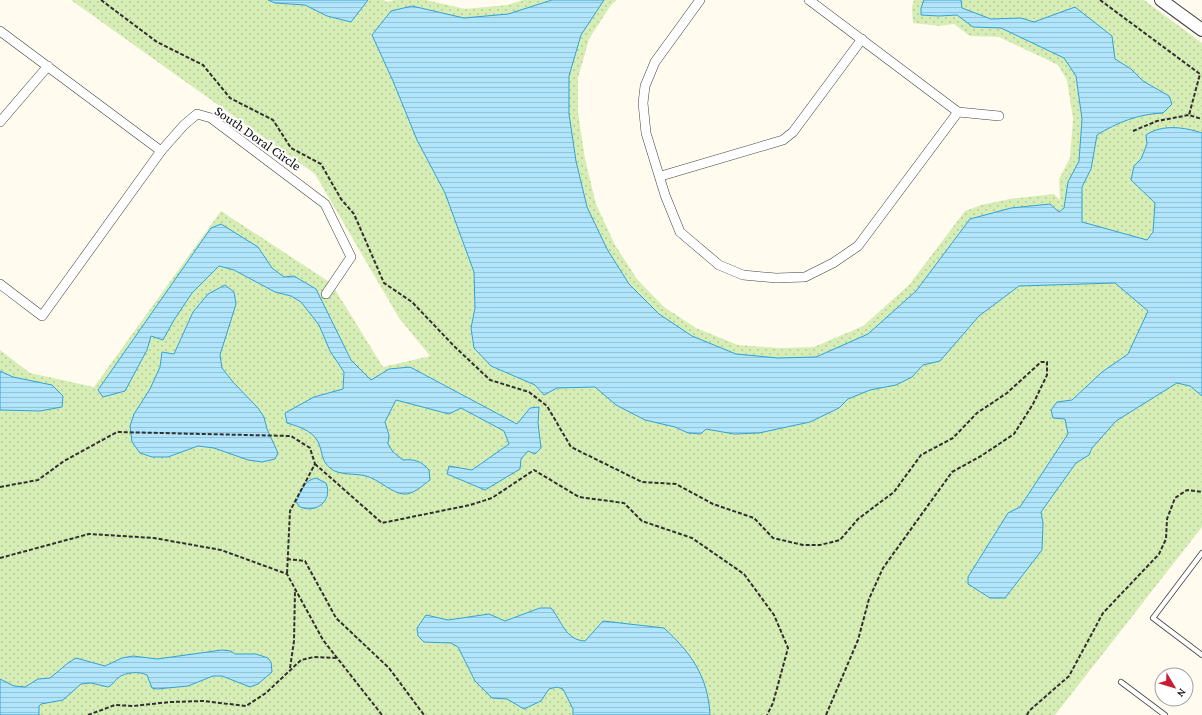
<svg xmlns="http://www.w3.org/2000/svg" width="1202" height="715" viewBox="0 0 1202 715" font-family="'Crimson Pro',serif">
<style>
.grass{fill:url(#grass-dots)}
.water{fill:url(#water-rules);stroke:#31a2d7}
.lines{fill:none;stroke-linecap:round;stroke-linejoin:round}
.service-casing{stroke:#414141;stroke-width:6}
.minor-casing{stroke:#414141;stroke-width:10}
.tertiary-casing{stroke:#414141;stroke-width:14}
.path{stroke:#303030;stroke-width:2;stroke-dasharray:4 2;stroke-linecap:butt}
.service{stroke:#fff;stroke-width:4.5}
.minor{stroke:#fff;stroke-width:9}
.tertiary{stroke:#fff;stroke-width:12}
.labels{text-anchor:middle;dominant-baseline:central;stroke-width:4;stroke-linejoin:round;paint-order:stroke}
.street-label{font-size:14px;fill:#0e0e0e;stroke:#fff}
</style>
<defs>
<pattern id="grass-dots" width="8" height="8" patternUnits="userSpaceOnUse"><rect width="8" height="8" fill="#d7edb6"/><path d="M2 2h.1M6 6h.1" fill="none" stroke="#b7ca9b" stroke-width="1.8" stroke-linecap="round"/></pattern>
<pattern id="water-rules" width="6" height="5" patternUnits="userSpaceOnUse"><rect width="6" height="5" fill="#b0e5fb"/><path d="M0 2.5h6" fill="none" stroke="#96c3d6"/></pattern>
</defs>
<rect width="100%" height="100%" fill="#fffbef"/>
<!-- grass -->
<path class="grass" d="M71,0h313l2,2 10,-2h30l39,9 42,-4 16,-5h94l-6,5 -22,34 -11,39v35l7,46 11,45 19,41 22,34 27,28 32,21 42,17 41,3 35,-1 49,-21 46,-41 56,-74 16,-6 29,-6 44,-5 6,6 -1,-21 11,-21 3,-39 -6,-39 -9,-15 -25,-12 -34,-16 -29,-1 -16,-12 -15,2 -26,-3 -1,-16 2,-7h230l58,43v484l-147,188h-1055v-365l30,23 64,14 127,-176 110,72 52,84 47,-11 -31,-38 -84,-144z"/>
<!-- water -->
<g class="water">
<path d="M268,0h100l-17,22 -24,-6 -22,-11 -30,-2z"/>
<path d="M552,0h52l-23,35 -12,41v38l7,47 11,46 20,42 22,35 30,30 33,22 44,18 42,4 38,-1 52,-23 48,-43 54,-72 41,-11 39,-4 9,8 5,-4 4,-26 11,-21 3,-42 -6,-43 -12,-18 -63,-30 -28,-1 -16,-12 -18,1 -18,-1v-7l3,-8h37l1,8 29,11 30,-1 13,4 41,-15 37,29 3,23 16,10 12,12 26,15 3,8 -9,9c-24,1 -45,9 -66,22l-6,34 -9,18v35l65,18 6,-8 2,-29 -24,-23 3,-14 7,-7 6,-15 -1,-9c16,-11 38,-8 56,-2v263l-12,-10 -13,-3 -61,38 -24,27 -3,7 -13,8 -35,49 2,11 -1,27 -37,48h-15l-22,-14v-7l40,-64 12,-6 48,-73 -3,-15 -12,-1 -2,-8 6,-8 15,-2 30,-28 26,-18 20,-43 -33,-28 -96,3 -40,30 -39,45 -17,4 -11,12 -16,8 -26,5 -22,9 -9,9 -29,14 -51,11 -25,1 -28,-5 -5,5 -13,-1 -13,-6 -30,-7 -29,-15 -21,-18 -38,1 -13,7 -9,-10 -44,-19 -17,-18 -3,-20 4,-20 -1,-36 -29,-79 -28,-53 -24,-59 -21,-46 19,-24 21,-5 52,12 44,-4z"/>
<path d="M221,224l37,23 14,21 12,9 10,-1 22,13 35,71 20,20 18,-11 21,-2 107,57 13,-16 9,-1 -1,16 3,25 -6,6 -7,-3 -7,8 -1,10 -35,21 -38,-16 2,-8 23,4 37,-26 -5,-13 -43,-23 -12,6 -53,-14 -11,22 4,13 -1,9 5,8 10,8c12,-1 18,1 26,10l1,10c-7,5 -17,15 -26,14 -11,0 -26,-15 -38,-18 -11,-3 -27,0 -36,-8 -8,-7 -7,-12 -10,-21 -4,-15 -19,-20 -33,-24l-2,-10 29,-16 29,-8 1,-17 -14,-21 -11,-26 -18,-23 -10,-6 -16,-4 -41,-22 -15,-4 -27,27 -18,27 -11,20 -12,-4 -4,14 -22,41 -22,6 -5,-7 113,-162z"/>
<path d="M225,285l9,7 2,12 -16,51 2,13 11,14 25,26 6,9 3,12 11,24 -3,6 -13,3 -14,-2 -34,-12 -16,-2 -30,11h-16l-12,-4 -8,-11 -2,-16 4,-12 16,-25 10,-22 2,-15 12,2 19,-42 15,-18z"/>
<path d="M0,371l13,6 39,8 11,11 -1,11 -22,4 -40,-1z"/>
<path d="M316,478l10,5c7,17 -9,31 -26,24l-4,-5c5,-10 8,-22 20,-24z"/>
<path d="M540,608h11c11,13 14,32 34,33l18,-20 61,7c27,25 44,48 46,87h-137v-6l-10,-20 -6,-2 -8,2 -8,12 -17,8 -17,-10 -15,-1 -17,-17 -17,-34 -7,-4 -27,-1 -6,-6 -1,-8 9,-13 22,5 41,-6 16,7z"/>
<path d="M222,650l9,1 4,3h21l12,4 3,4 1,10 -14,12 -8,3 -28,-11h-9l-25,10 -31,3 -5,-1 -5,-13c-8,-4 -22,-3 -29,3 -4,3 -5,7 -10,9l-17,-4 -10,1 -18,16 -22,4 -2,2v9h-39v-36l14,7 11,1 13,-8 12,-1 18,-15 8,-5 29,8 17,-8 11,-2 24,3z"/>
</g>
<g class="lines">
<defs>
<g id="service">
<path d="M1202,553l-49,65 49,37"/>
<path d="M1121,682l44,33"/>
</g>
<g id="minor">
<path d="M700,0l-45,62 -10,24 -2,17 3,30 19,62 15,37 39,33 24,10 33,3 29,-1 28,-14 25,-17 100,-134"/>
<path d="M809,0l149,112 41,4"/>
<path d="M0,31l161,120"/>
<path d="M0,122l48,-56"/>
<path d="M661,176l122,-36 10,-8 69,-93"/>
<path d="M0,284l42,32 119,-165 23,-26 13,-11 14,4 114,86 26,53 -25,37"/>
</g>
<path id="tertiary" d="M1161,0l41,30"/>
</defs>
<!-- service casing -->
<use href="#service" class="service-casing"/>
<!-- minor casing -->
<use href="#minor" class="minor-casing"/>
<!-- tertiary casing -->
<use href="#tertiary" class="tertiary-casing"/>
<!-- path -->
<g class="path">
<path d="M101,0l56,42 46,23 27,33 43,22 18,28 30,16 20,35 13,15 30,69 28,19 42,44 36,34 39,12 18,14 24,41 71,35 34,2 37,20 41,14 19,20 30,7h17l20,-5 18,-21 36,-27 27,-37 32,-17 24,-25 30,-20 34,-31h6v13l-14,29 -19,30 -33,22 -29,16 -69,96 -14,31 -11,41 -32,75"/>
<path d="M1100,0l100,74 -11,41"/>
<path d="M1133,131l24,-10 32,-6 13,4"/>
<path d="M315,464l67,59 88,-18 22,-7 42,-28 45,27 45,6 18,18 50,17 52,36 30,41 14,33 -15,55 -6,12"/>
<path d="M0,487l38,-7 26,-19 53,-29 174,4 19,12 5,16 -25,47 -3,63"/>
<path d="M0,558l89,-24 65,4 67,12 66,24 36,66 59,75"/>
<path d="M287,559l18,2 31,57 53,50 35,47"/>
<path d="M290,668l4,-27 1,-51"/>
<path d="M88,715l27,-10 18,1 37,-4 33,-1 43,5 20,-13 35,-33 13,-3 23,1"/>
<path d="M1027,715l2,-4 40,-35 34,-63 56,-59 7,-15 1,-20 8,-21 12,-8 15,2"/>
</g>
<!-- service -->
<use href="#service" class="service"/>
<!-- minor -->
<use href="#minor" class="minor"/>
<!-- tertiary -->
<use href="#tertiary" class="tertiary"/>
</g>
<g class="labels">
<!-- street labels -->
<g class="street-label">
<text transform="translate(258 138) rotate(35)">South Doral Circle</text>
</g>
</g>
<!-- north arrow -->
<g transform="translate(1174 687) rotate(128)"><circle r="19" fill="#ffffff" stroke="#9f9f9f"/>
<path d="M0-3L7 15L0 10L-7 15Z" fill="#c91b32"/>
<text y="-6" font-size="11" font-weight="bold" text-anchor="middle" fill="#0e0e0e">N</text>
</g>
</svg>
